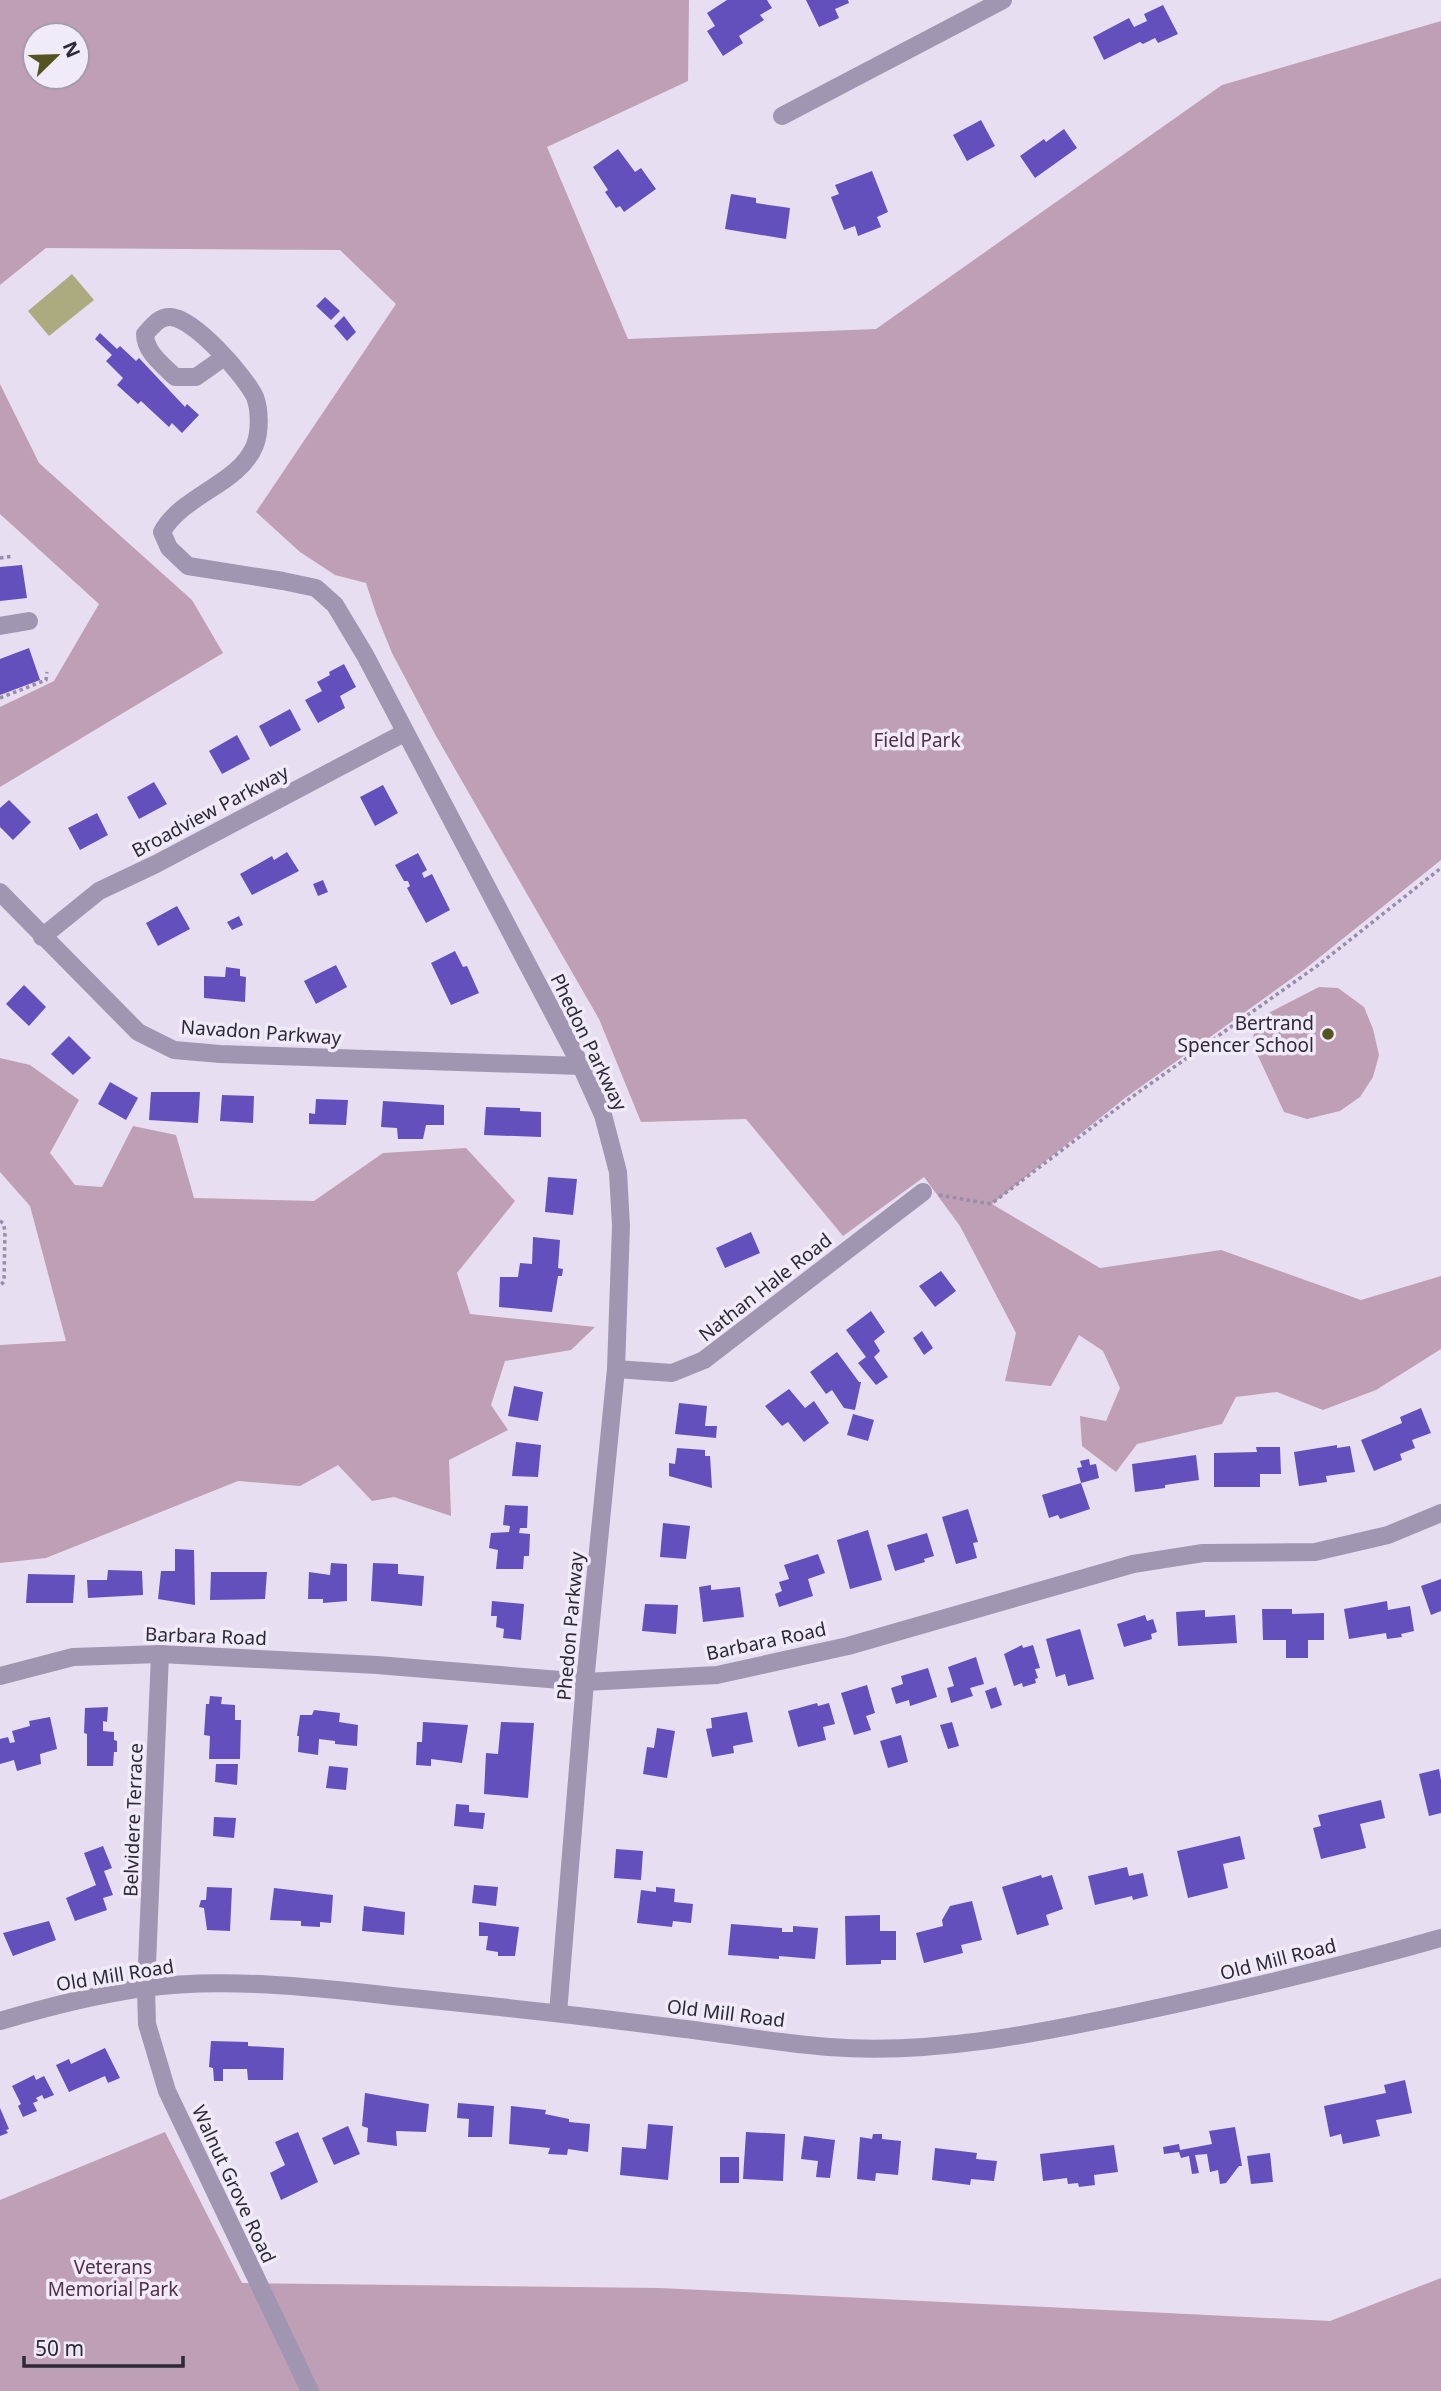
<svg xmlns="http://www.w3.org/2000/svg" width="1441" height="2391" viewBox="0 0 1441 2391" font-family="'Noto Sans',sans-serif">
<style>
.green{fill:#bf9fb6;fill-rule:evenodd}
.water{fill:#abab7f}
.building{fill:#6450bd}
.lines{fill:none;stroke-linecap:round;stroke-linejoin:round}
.path{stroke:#978caa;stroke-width:3.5;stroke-dasharray:3.5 3.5;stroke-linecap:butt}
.minor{stroke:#a096b1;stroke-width:18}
.tertiary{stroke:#a096b1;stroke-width:18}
.poi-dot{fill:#545422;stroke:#f1eaf8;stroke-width:2.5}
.labels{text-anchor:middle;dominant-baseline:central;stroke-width:7;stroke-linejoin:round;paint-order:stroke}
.park-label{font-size:19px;fill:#522f48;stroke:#f1eaf8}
.street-label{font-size:19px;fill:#2d2936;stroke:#f1eaf8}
.poi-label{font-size:19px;fill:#2d2936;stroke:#f1eaf8;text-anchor:end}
</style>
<rect width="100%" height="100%" fill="#e7def1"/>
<!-- green -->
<g class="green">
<path d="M0,0h689l-1,81 -141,66 81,192 248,-10 346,-244 219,-64v839l-136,109 -180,129 -133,106 108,64 121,-18 140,50 80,-24v73l-65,41 -53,20 -46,-18 -41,5 -14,27 -85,20 -21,28 -34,-26 -2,-30 26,5 14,-33 -17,-37 -24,-16 -28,51 -46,-5 11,-48 -56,-107 -36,-49 -81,59 -97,-117 -105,3 -42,-103 -163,-283 -44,-83 -15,-37 -11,-33 -31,-8 -35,-23 -44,-40 140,-208 -56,-54 -294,-2 -46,37zM35,35h42v42h-42z"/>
<path d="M0,384l39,79 153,137 31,53 -223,134v-80l54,-26 45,-77 -99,-90z"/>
<path d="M1319,987l19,1 26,19 9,22 6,26 -6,22 -13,20 -20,14 -33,8 -23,-7 -32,-69 5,-24z"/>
<path d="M0,1058l30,7 49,35 -29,53 25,32 27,2 31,-61 43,9 18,63 120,3 69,-48 83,-5 49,53 -58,72 13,41 125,13 -24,23 -66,11 -14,44 17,25 -59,30 2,56 -57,-19 -22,4 -34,-36 -38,21 -62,-5 -192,77 -46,5v-218l66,-4 -36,-135 -30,-34z"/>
<path d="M165,2132l77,151 418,5 670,33 111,-43v113h-1441v-191z"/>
</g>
<!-- water -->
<path class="water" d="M72,274l22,26 -45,36 -21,-25z"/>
<!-- building -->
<g class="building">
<path d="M727,0h40l5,8 -12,7 4,5 -25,16 4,7 -20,13 -16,-25 8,-5 -8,-13z"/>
<path d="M806,0h42l1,3 -14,6 4,9 -20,9z"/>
<path d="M1163,5l15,29 -20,9 -3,-5 -12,6 -3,-2 -36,18 -11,-23 36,-19 5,9 13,-6 -3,-7z"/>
<path d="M981,120l14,26 -28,15 -14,-26z"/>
<path d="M1064,129l13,19 -42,30 -15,-22 24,-17 2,3z"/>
<path d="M618,149l17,23 6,-4 15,21 -32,23 -4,-6 -4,2 -11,-16 3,-2 -15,-23z"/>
<path d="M872,171l16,41 -11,5 4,10 -23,9 -3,-10 -11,4 -13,-33 8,-3 -4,-9z"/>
<path d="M731,194l25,4v5l34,5 -4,31 -61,-10z"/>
<path d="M325,297l15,14 -9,9 -15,-14z"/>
<path d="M344,316l12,16 -9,9 -13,-15z"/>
<path d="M100,333l17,16 3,-3 16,15 3,-3 46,49 2,-3 12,11 -17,18 -10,-10 -3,4 -28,-26 -3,3 -21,-19 6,-7 -17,-17 6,-6 -17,-16z"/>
<path d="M22,565l5,33 -27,3v-34z"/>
<path d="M29,648l11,32 -40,15v-36z"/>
<path d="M344,664l12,23 -16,9 5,12 -27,15 -13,-23 17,-9 -5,-9 13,-7 -1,-3z"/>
<path d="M290,709l11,21 -31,17 -11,-21z"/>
<path d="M237,735l13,24 -28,15 -13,-23z"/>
<path d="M154,782l13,22 -28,15 -12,-22z"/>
<path d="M383,785l15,28 -23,13 -15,-29z"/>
<path d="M9,800l22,22 -18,18 -13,-13v-19z"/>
<path d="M97,813l11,22 -28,15 -12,-22z"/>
<path d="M287,852l12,19 -47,24 -12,-21 32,-18 2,4z"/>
<path d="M418,853l9,17 -5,3 2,5 8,-4 18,36 -24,13 -19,-35 3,-2 -2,-5h-4l-9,-16z"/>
<path d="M323,880l5,12 -10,4 -5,-12z"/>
<path d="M177,906l13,23 -32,17 -12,-23z"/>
<path d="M239,916l4,9 -11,5 -5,-8z"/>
<path d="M455,951l8,16 4,-1 12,27 -28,12 -20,-42z"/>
<path d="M336,965l11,22 -31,17 -12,-23z"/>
<path d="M226,967l14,2v7l6,1 -1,25 -41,-4v-22l21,1z"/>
<path d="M24,985l22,22 -17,19 -23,-22z"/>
<path d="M69,1036l22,22 -18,17 -22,-21z"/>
<path d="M110,1082l28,16 -12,22 -28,-16z"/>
<path d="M151,1092h49l-2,31 -49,-3z"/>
<path d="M222,1095l32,1 -1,27 -33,-2z"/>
<path d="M316,1099l32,1 -2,25 -37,-1v-11l6,1z"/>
<path d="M383,1101l61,4v20h-18l-3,14h-25l-1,-11 -16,-1z"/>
<path d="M486,1107l34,1v3l21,1v25l-57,-2z"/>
<path d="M548,1177l29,2 -4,36 -28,-3z"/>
<path d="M751,1232l9,21 -35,15 -9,-20z"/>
<path d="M533,1237l27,3 -2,28 5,1 -1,7h-4l-6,36 -53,-5 1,-30h18l2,-14 12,1z"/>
<path d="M941,1271l15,20 -21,16 -16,-21z"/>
<path d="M871,1311l14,21 -11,9 6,10 -6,6 14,20 -12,8 -18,-22 8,-6 -20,-27z"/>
<path d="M922,1331l11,17 -9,7 -11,-17z"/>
<path d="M837,1352l22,30h2l-6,28 -11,-2 -12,-18 -6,4 -16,-22z"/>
<path d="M514,1386l29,6 -5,29 -30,-5z"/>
<path d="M789,1389l16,19 9,-7 15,22 -25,19 -16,-20 -6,4 -17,-20z"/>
<path d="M679,1403l28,3 -2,20h12l-1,12 -41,-4z"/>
<path d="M1421,1408l10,25 -19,7 3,8 -15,6 2,6 -28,11 -13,-31 41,-17 -2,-6z"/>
<path d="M853,1414l21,6 -6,21 -21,-6z"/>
<path d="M516,1442l25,3 -3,32 -26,-1z"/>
<path d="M1337,1445v3l13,-2 5,26 -29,4 1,6 -28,4 -5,-34z"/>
<path d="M1256,1447h24l1,27h-21v13h-46v-34l43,-1z"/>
<path d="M677,1448l28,2v6h5l2,32 -43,-12v-13l6,1z"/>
<path d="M1196,1455l3,25 -34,5v3l-30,4 -3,-28z"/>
<path d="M1089,1459l1,6 6,-1 3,14 -18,5 -4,-15 5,-1 -2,-6z"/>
<path d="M1081,1483l9,26 -30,10 -2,-4 -9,3 -7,-23z"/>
<path d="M505,1505l23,1 -1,22h-7l-1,5 11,1 -1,22h-5l-1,13h-27l2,-19 -9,-2 2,-15 18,-1 1,-6 -7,-1z"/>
<path d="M968,1509l10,33 -5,1 4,15 -21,6 -14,-47z"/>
<path d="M663,1523l27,3 -4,33 -26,-2z"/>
<path d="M868,1530l14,50 -32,9 -13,-49z"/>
<path d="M927,1533l7,23 -10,3 1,3 -30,9 -8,-26z"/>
<path d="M175,1549l19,1 1,55 -37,-6 3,-28h14z"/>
<path d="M818,1554l7,19 -17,6 5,17 -34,11 -4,-13 7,-3 -3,-9 10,-3 -5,-14z"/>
<path d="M331,1563l16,1v37l-24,2v-4h-15l1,-27 21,3z"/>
<path d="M373,1563l25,1v10l26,2 -2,30 -51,-5z"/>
<path d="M108,1570l34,1 1,24 -55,3 -1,-18h20z"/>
<path d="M211,1572h56l-2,27 -55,1z"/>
<path d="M28,1574l47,1 -2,28h-47z"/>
<path d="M1441,1579v32l-10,4 -10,-29z"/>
<path d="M711,1585v5l29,-3 4,30 -41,5 -4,-35z"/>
<path d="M492,1601l32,3 -3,36 -18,-2 1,-9 -8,-2 1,-11h-6z"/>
<path d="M1387,1601l1,9 22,-4 4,25 -13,3 1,3 -15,2 -1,-6 -37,6 -5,-30z"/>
<path d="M645,1604l33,1 -2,29 -34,-3z"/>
<path d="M1262,1609h30v5l32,-1v27h-16v18h-22v-18h-23z"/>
<path d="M1205,1610v7l30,-2 2,28 -59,3 -2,-34z"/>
<path d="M1145,1615l2,6 6,-2 4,13 -6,2 1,5 -28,8 -7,-23z"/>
<path d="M1080,1629l14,50 -26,7 -3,-12 -9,3 -10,-38z"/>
<path d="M1022,1645l1,3 10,-3 7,23 -5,1 3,9 -3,1 1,4 -13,4 -1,-4 -8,3 -10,-32z"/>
<path d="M976,1657l8,27 -14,4 3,8 -22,7 -4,-15 7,-2 -6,-19z"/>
<path d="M928,1668l9,29 -27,9 -1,-6 -13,4 -5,-16 12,-4 -2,-8z"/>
<path d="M867,1685l8,28 -9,3 5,14 -17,5 -13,-42z"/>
<path d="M996,1687l6,18 -11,4 -6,-18z"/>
<path d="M210,1696l12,1 -1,7 14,1v15h6l-1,39h-31l1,-23 -6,-1 2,-31h3z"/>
<path d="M817,1703l1,3 11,-3 6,21 -12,3 3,13 -28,7 -10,-36z"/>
<path d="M108,1707l-1,15 -4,-1v10l11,1v8l3,1v11h-3l-1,14h-26v-32l-3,-1 1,-25z"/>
<path d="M314,1710l26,3 -1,9 19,3 -1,21 -22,-2v-3l-16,-2 -1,16 -20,-3 1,-16h-2l3,-21h12z"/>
<path d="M747,1712l6,30 -20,4 1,7 -22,4 -6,-28 6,-1 -1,-10z"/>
<path d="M50,1717l7,32 -17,5 1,10 -24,7 -3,-11 -14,4v-25l8,-2 2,6 5,-1 -3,-11 18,-5 -1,-5z"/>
<path d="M423,1722l45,3 -6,38 -31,-4v7l-15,-1 1,-23h5z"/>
<path d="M501,1722l33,1 -6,75 -44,-4 2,-41 12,1z"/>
<path d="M952,1722l7,24 -11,3 -8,-24z"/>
<path d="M657,1728l18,3 -8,47 -24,-4 4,-27 7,1z"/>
<path d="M901,1735l7,27 -20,6 -8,-27z"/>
<path d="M216,1764h22l-1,21 -22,-3z"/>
<path d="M329,1766l19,2 -2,22 -20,-2z"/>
<path d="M1439,1769l2,11v33l-12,3 -10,-42z"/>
<path d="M1381,1800l4,18 -25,6 6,24 -45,11 -8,-31 8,-2 -3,-11z"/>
<path d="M456,1804l13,1v7l16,1 -2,16 -29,-3z"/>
<path d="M214,1817l22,1 -2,20 -21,-2z"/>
<path d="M1240,1836l5,23 -22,5 5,24 -40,10 -11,-47z"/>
<path d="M103,1846l9,22 -8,3 9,24 -10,3 4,12 -32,11 -9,-23 30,-13 -12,-32z"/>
<path d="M616,1849l27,2 -2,29 -27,-2z"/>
<path d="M1127,1867l2,9 14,-3 5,23 -15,4 -1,-4 -37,9 -7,-29z"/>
<path d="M1041,1875l1,3 10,-3 11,34 -17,6 3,10 -32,10 -15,-48z"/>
<path d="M474,1885l24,2 -2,19 -24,-3z"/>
<path d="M207,1887l25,1 -2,43 -23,-1 -3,-22 -5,-1 2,-7h5z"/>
<path d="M656,1887l19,2 -1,13 19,2 -2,19 -18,-2 -1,6 -35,-4 4,-33 15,2z"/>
<path d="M274,1888l59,7 -2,28 -11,-1v5l-19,-1v-5l-31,-1z"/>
<path d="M972,1901l10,39 -21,5 2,8 -39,10 -8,-30 27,-7 -1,-6 8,-14z"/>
<path d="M364,1906l41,6 -1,23 -42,-4z"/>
<path d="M880,1915v16h16v29h-15v4l-35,1 -1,-49z"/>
<path d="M49,1921l7,19 -43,16 -10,-23z"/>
<path d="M479,1922l40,5 -4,29h-17v-4l-12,-2 2,-14h-9z"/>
<path d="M731,1924l51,4v4h11v-6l25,2 -3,31 -36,-3v3l-51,-4z"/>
<path d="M211,2041l37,1v4l36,2 -1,32h-35l-1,-11h-24v12h-9l-1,-13 -4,-1z"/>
<path d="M105,2048l15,30 -12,5 -3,-7 -36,16 -13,-27 13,-6 2,5z"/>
<path d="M34,2075l2,5 8,-4 10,19 -10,4 -2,-4 -6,3 2,3 -5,2 4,8 -14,6 -5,-11 3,-2 -9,-18z"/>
<path d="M1405,2080l7,33 -36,7 4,16 -37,8 -2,-10 -11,3 -6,-31 62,-13 -2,-8z"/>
<path d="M365,2093l64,11 -3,28 -30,-1 1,15 -30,-4 1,-14 -6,-2z"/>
<path d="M458,2103l36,3 -2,31h-24l1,-18 -12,-1z"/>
<path d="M511,2106l35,4 -1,4 24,5v3l21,2 -2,28 -20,-3 -1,6 -19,-1 2,-6 -41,-4z"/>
<path d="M0,2108l9,21 -3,1 2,3 -8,3z"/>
<path d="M648,2124l25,2 -5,54 -48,-5 2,-28 24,2z"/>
<path d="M348,2126l12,28 -26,11 -12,-27z"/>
<path d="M1235,2127l7,39h-3l-13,17 -6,1 -2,-14 -8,2 -3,-18 -12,1 4,18 -7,1 -3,-18 -8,2 -2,-6 -15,2 -1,-7 16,-3 1,6 32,-6 -3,-13z"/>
<path d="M298,2132l20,50 -37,18 -11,-27 15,-8 -10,-23z"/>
<path d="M746,2132l39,2 -2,47 -40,-2z"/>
<path d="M873,2134h9v5l19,2 -3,34 -22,-2 -1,8 -18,-2 3,-42 12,2z"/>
<path d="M804,2136l31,4 -5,38 -14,-1 2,-16 -17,-2z"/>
<path d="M1114,2145l4,27 -24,3 1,10 -16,2 -1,-4 -10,1 -1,-6 -24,3 -3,-27z"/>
<path d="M935,2148l42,5 -1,6 21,2 -3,20 -23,-2 -1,6 -38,-5z"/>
<path d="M1270,2153l3,29 -22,2 -4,-28z"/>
<rect x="720" y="2157" width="19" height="26"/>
</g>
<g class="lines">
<!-- path -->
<g class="path">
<path d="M0,558l13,-2"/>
<path d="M0,698l46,-18 1,-8"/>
<path d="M939,1195l52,9 145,-110 181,-128 124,-98"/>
<path d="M0,1221l3,2 2,8 -1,51 -4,3"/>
</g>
<!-- minor -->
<g class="minor">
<path d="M782,116l221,-116"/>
<path d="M223,358l-27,19h-21c-12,-12 -30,-25 -30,-43 7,-7 14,-18 26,-17 24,2 74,59 84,80 5,13 5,35 0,48 -15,39 -73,50 -93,87l7,16 19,18 95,15 33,7 19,17 30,50 216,411 22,49 15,57 3,54 -5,143 -31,313 -27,331"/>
<path d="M0,626l29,-5"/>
<path d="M0,892l138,140 36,18 46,4 361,12"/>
<path d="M42,937l57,-46 57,-27 248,-131"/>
<path d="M616,1369l56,4 32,-13 219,-168"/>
<path d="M160,1654l-14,334 1,36 20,67 143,300"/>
<path d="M0,1676l73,-19 87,-3 217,11 208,17 132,-7 131,-29 285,-82 70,-11 112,-1 73,-17 53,-22"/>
</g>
<!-- tertiary -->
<path class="tertiary" d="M0,2021c47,-14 94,-26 143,-33 79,-11 170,-1 249,8 92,9 185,19 277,31 53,6 107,16 160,20 103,8 205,-13 305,-34 103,-22 206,-46 307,-75"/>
</g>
<!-- markers -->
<circle class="poi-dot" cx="1328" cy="1034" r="7"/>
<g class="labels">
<!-- park labels -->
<g class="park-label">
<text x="917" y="740">Field Park</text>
<text x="113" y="2267">Veterans<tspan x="113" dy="22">Memorial Park</tspan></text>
</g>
<!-- street labels -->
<g class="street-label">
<text transform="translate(210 811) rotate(-28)">Broadview Parkway</text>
<text transform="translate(261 1032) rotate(4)">Navadon Parkway</text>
<text transform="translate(589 1042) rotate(64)">Phedon Parkway</text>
<text transform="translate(765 1287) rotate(-38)">Nathan Hale Road</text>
<text transform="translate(570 1626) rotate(-85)">Phedon Parkway</text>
<text transform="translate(206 1636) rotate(2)">Barbara Road</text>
<text transform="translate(766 1641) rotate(-12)">Barbara Road</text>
<text transform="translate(133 1820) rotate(-88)">Belvidere Terrace</text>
<text transform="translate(1278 1959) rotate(-14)">Old Mill Road</text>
<text transform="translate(115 1975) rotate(-9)">Old Mill Road</text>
<text transform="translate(726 2013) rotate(7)">Old Mill Road</text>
<text transform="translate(234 2184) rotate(65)">Walnut Grove Road</text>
</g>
<!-- poi labels -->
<g class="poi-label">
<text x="1314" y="1023">Bertrand<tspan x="1314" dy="22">Spencer School</tspan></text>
</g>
</g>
<!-- north arrow -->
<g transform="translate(56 56) rotate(67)"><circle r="33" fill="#f1eaf8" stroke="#a39daa" stroke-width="2"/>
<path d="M0-5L12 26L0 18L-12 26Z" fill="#545422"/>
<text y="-10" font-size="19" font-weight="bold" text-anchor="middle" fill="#2d2936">N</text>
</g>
<!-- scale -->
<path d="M24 2356v10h159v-10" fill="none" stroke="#2d2936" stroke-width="3.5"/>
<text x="35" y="2356" font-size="21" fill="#2d2936" stroke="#f1eaf8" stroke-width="5" paint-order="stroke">50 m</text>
</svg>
